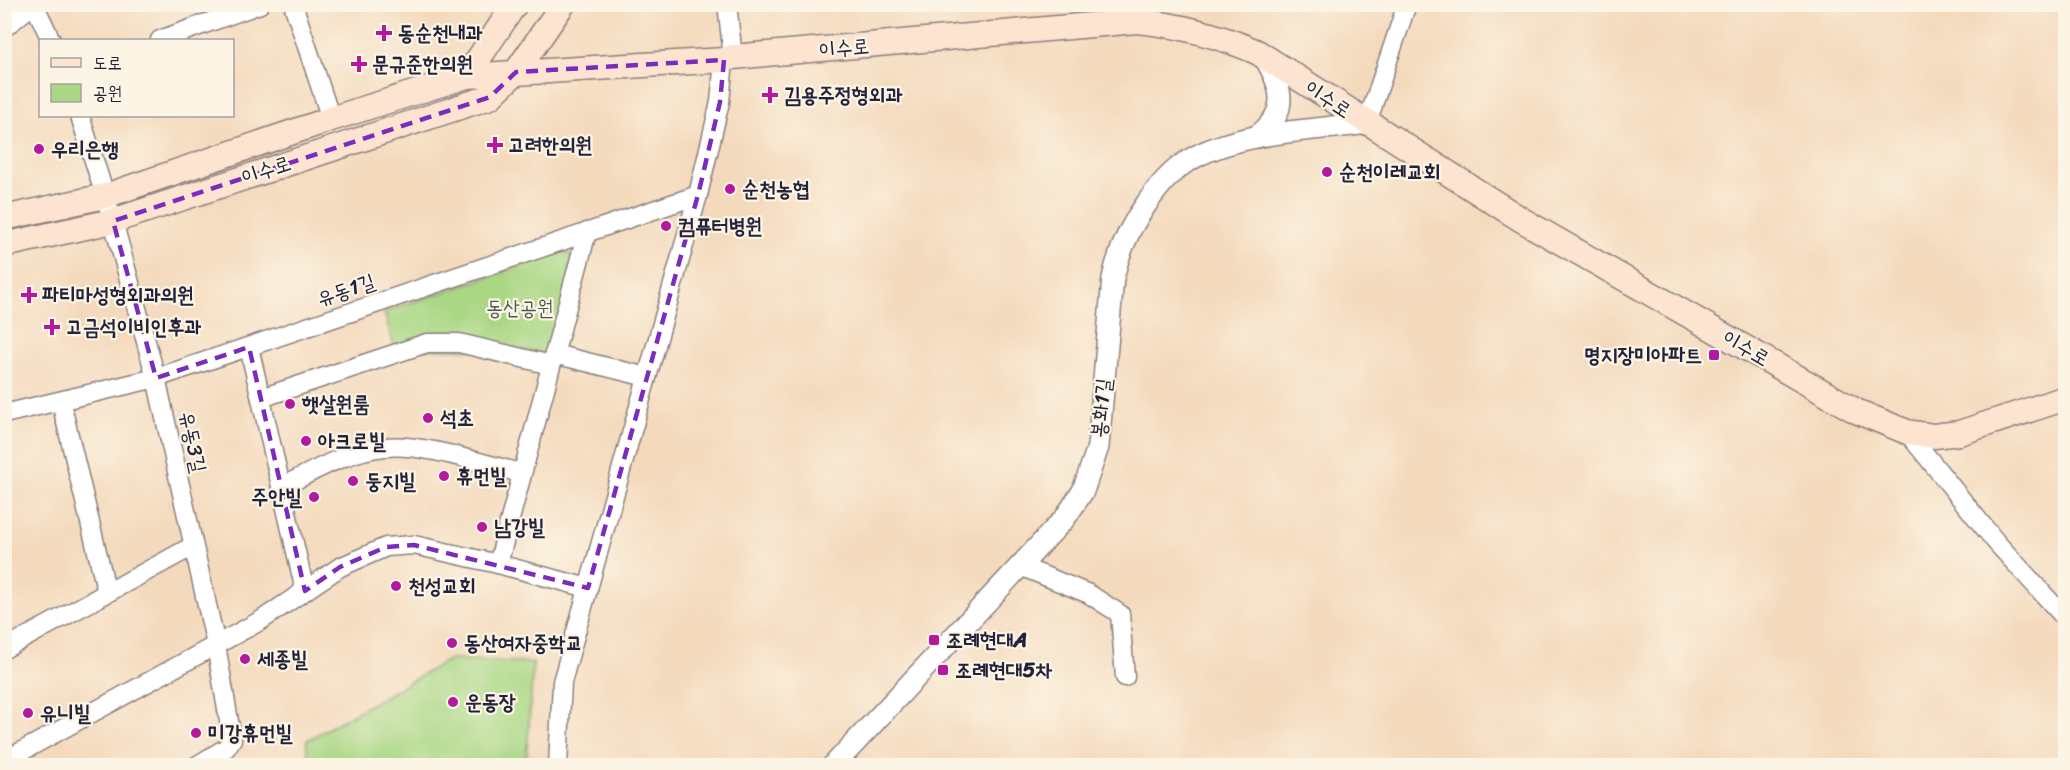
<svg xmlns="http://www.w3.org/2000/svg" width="2070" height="770" viewBox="0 0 2070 770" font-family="Sriracha,'Poor Story',sans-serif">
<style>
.green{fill:#a9d784;stroke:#667c60;stroke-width:1.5}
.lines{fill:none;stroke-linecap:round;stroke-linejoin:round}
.minor-casing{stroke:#8b7e7c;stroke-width:21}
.tertiary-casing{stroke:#8b7e7c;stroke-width:24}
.secondary-casing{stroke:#8b7e7c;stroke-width:27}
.minor{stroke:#fff;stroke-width:18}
.tertiary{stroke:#fff;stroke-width:21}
.secondary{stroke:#fde4d1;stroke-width:24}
.marked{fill:none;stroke:#7b2cbf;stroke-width:4.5;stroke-dasharray:12 8;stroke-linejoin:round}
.poi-dot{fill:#b5179e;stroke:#fcf5e5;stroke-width:2}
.labels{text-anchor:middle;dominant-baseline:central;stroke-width:4.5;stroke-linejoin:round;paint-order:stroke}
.poi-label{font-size:21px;font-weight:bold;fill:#22223b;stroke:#fcf5e5;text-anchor:start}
.street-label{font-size:21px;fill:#22223b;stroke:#fcf5e5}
.park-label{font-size:21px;fill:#4a5851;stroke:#fcf5e5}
</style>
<rect width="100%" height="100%" fill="#fcf5e5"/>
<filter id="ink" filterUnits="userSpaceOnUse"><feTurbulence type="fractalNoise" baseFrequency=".0167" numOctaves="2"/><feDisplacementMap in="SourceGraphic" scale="12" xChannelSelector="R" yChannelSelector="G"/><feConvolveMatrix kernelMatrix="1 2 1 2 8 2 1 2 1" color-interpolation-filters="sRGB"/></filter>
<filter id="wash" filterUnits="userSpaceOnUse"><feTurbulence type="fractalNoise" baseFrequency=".008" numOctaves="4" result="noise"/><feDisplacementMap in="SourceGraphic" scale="24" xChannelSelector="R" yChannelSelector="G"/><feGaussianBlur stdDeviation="1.35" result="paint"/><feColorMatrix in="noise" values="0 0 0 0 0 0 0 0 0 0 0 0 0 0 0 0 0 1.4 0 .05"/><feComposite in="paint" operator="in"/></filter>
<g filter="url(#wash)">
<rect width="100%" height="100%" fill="#f4dabd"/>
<!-- green -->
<g class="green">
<path d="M564,251l12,6 -25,98 -29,-5 -127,-1 -11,-37z"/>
<path d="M450,659l83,4 -7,102h-216l-4,-24z"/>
</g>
</g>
<g filter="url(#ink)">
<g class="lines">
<defs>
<g id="minor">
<path d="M34,4l17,36"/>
<path d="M293,4l38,115"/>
<path d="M727,4l6,53"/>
<path d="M160,40l100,-36"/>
<path d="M80,116l33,105 43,157 60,267 16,94 -6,9 -30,18"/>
<path d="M1367,123l40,-119"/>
<path d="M249,347l56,244"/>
<path d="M554,354l93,23"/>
<path d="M261,398l166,-55h32l92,22"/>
<path d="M61,402l46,191"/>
<path d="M4,414l152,-36 542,-183"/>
<path d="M1907,432l89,110 70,77"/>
<path d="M281,487c32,-15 67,-37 104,-40 39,-4 97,17 136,26"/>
<path d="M498,564l89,-332"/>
<path d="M1020,566l69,28 31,20 5,63"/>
<path d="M4,649l189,-103"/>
<path d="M4,761l256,-140 80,-54 46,-20 28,-2 84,19 90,24"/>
<path d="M558,766l4,-84 136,-487 22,-93 4,-42"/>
</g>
<g id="tertiary">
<path d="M4,26l27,-22"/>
<path d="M1256,137c33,-24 28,-47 9,-79"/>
<path d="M833,766l232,-248 18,-27 15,-44 15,-169c6,-27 17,-52 34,-75 11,-16 24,-32 41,-42 48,-30 124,-30 179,-38"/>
</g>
<g id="secondary">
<path d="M467,76l48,-72"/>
<path d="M4,218l101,-22 226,-77 136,-43 257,-16 9,-3 404,-36c42,4 81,14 120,31l265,168 334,191 51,21 27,4 25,-3 107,-35"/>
<path d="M4,245l109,-24 377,-124 26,-25 47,-68"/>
</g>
</defs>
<!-- minor casing -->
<use href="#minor" class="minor-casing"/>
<!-- tertiary casing -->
<use href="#tertiary" class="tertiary-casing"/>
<!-- secondary casing -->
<use href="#secondary" class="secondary-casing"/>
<!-- minor -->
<use href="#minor" class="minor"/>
<!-- tertiary -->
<use href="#tertiary" class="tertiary"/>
<!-- secondary -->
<use href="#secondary" class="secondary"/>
</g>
</g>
<!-- marked area -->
<path class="marked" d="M724,60l-4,42 -22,93 -110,393 -174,-43 -28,2 -46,20 -35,24 -56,-244 -93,31 -43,-157 377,-124 26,-25z"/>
<!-- markers -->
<g class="poi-dot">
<path d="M381 24h6v6h6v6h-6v6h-6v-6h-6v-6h6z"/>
<path d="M356 55h6v6h6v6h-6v6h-6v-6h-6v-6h6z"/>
<path d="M767 86h6v6h6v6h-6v6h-6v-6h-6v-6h6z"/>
<path d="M492 136h6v6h6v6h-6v6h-6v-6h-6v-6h6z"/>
<circle cx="39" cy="149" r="6"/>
<circle cx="1327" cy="172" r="6"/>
<circle cx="730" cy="189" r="6"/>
<circle cx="666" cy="226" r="6"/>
<path d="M26 286h6v6h6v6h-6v6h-6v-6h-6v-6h6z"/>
<path d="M49 318h6v6h6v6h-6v6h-6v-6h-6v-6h6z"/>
<rect x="1708" y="349" width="12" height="12" rx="3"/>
<circle cx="290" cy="404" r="6"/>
<circle cx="428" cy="418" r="6"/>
<circle cx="306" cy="441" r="6"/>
<circle cx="444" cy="476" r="6"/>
<circle cx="353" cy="481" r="6"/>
<circle cx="314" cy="497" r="6"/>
<circle cx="482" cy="527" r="6"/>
<circle cx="396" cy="586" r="6"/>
<rect x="928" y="634" width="12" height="12" rx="3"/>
<circle cx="452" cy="643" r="6"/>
<circle cx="245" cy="659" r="6"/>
<rect x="937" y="664" width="12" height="12" rx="3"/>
<circle cx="453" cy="702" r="6"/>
<circle cx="28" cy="713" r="6"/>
<circle cx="196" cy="733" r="6"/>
</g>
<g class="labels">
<!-- poi labels -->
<g class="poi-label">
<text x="398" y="33">동순천내과</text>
<text x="372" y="64">문규준한의원</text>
<text x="784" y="95">김용주정형외과</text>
<text x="508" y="145">고려한의원</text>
<text x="51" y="149">우리은행</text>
<text x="1339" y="172">순천이레교회</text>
<text x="742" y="189">순천농협</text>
<text x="678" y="226">컴퓨터병원</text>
<text x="42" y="295">파티마성형외과의원</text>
<text x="66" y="327">고금석이비인후과</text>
<text x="1702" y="355" text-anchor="end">명지장미아파트</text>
<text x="302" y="404">햇살원룸</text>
<text x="440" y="418">석초</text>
<text x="318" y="441">아크로빌</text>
<text x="456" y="476">휴먼빌</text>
<text x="365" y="481">둥지빌</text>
<text x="302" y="497" text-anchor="end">주안빌</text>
<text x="494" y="527">남강빌</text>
<text x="408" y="586">천성교회</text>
<text x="946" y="640">조례현대A</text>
<text x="464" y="643">동산여자중학교</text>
<text x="257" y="659">세종빌</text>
<text x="955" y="670">조례현대5차</text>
<text x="465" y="702">운동장</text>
<text x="40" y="713">유니빌</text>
<text x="208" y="733">미강휴먼빌</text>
</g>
<!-- street labels -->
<g class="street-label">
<text transform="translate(844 48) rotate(-5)">이수로</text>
<text transform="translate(1328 99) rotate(33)">이수로</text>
<text transform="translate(266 170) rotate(-18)">이수로</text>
<text transform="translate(346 290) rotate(-19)">유동1길</text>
<text transform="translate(1746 348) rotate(30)">이수로</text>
<text transform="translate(1101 408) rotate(-84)">봉화1길</text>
<text transform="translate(193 442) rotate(78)">유동3길</text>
</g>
<!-- park labels -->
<g class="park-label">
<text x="520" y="308">동산공원</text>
</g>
</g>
<!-- margin -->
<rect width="2070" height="770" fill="none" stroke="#fcf5e5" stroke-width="24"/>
<!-- legend -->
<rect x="39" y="39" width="195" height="78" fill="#fcf5e5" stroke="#a5a1a1" stroke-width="1.5"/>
<rect x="51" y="58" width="30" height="9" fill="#fde4d1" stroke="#a5a1a1" stroke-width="1.5"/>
<text x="93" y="69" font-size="18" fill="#22223b">도로</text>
<rect x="51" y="84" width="30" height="18" fill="#a9d784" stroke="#a5a1a1" stroke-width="1.5"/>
<text x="93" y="99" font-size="18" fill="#22223b">공원</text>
</svg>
